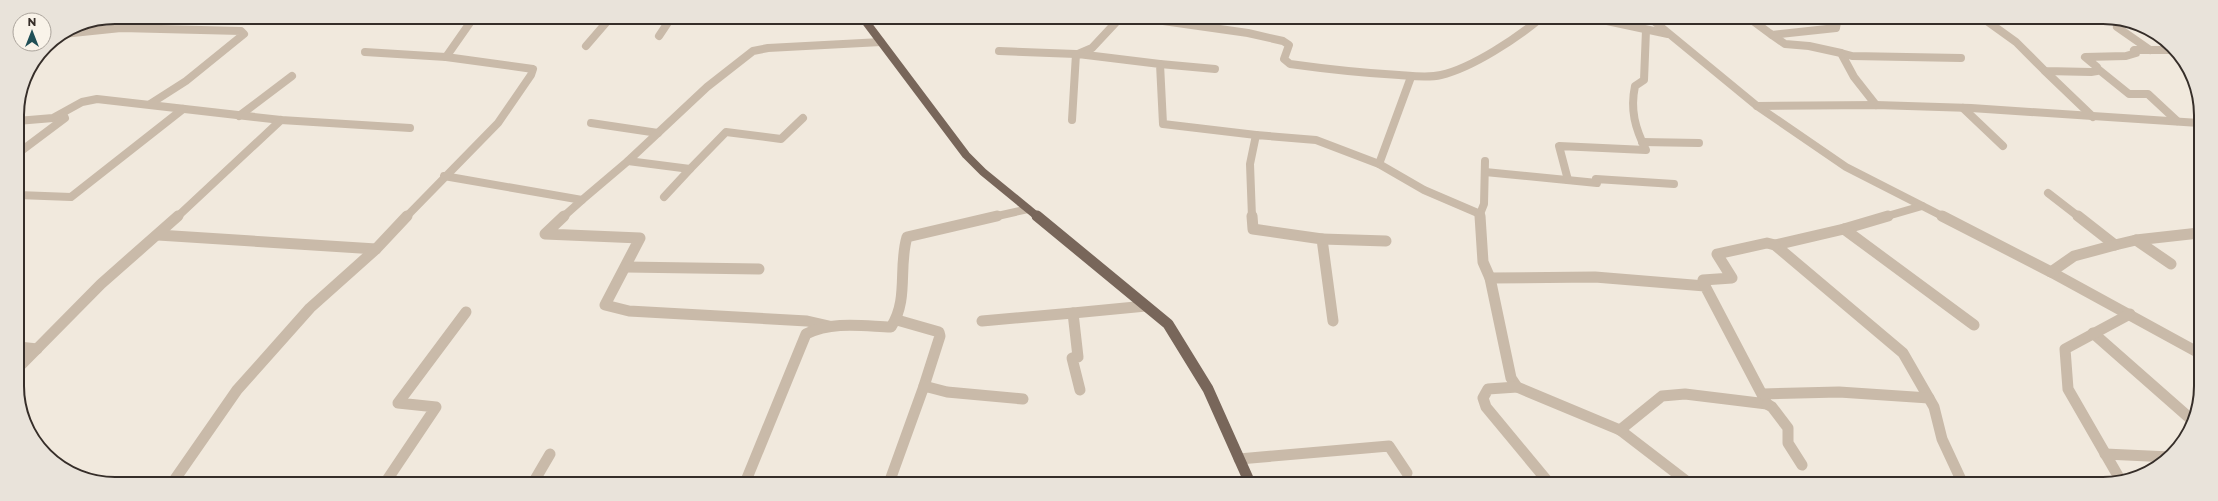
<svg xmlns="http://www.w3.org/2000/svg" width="2218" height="501" viewBox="0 0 2218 501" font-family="Montserrat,sans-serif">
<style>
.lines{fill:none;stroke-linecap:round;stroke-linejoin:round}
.minor-far1{stroke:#c9baa9;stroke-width:8}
.minor{stroke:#c9baa9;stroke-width:11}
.major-far1{stroke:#78665a;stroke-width:8}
.major{stroke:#78665a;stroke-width:11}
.rim{fill:none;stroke:#362e29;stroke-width:2}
</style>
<rect width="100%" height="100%" fill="#f1e9dd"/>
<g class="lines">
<!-- minor-far1 -->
<g class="minor-far1">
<path d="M1142,18l106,15 35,8 6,4 -5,14 6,5c36,5 72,9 109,11 14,1 29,3 42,0 31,-7 76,-37 100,-57"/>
<path d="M1593,18l75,16"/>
<path d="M1650,18l107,88 89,61 98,50"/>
<path d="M1749,18l23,17 64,-7 1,-6"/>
<path d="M1984,19l32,23 29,29 46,1 6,-1v-4l-12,-10 41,-1 10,-3 -2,-3h41"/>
<path d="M2117,27l33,23"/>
<path d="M63,34l58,-6 120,3 3,3 -58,47 -36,23"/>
<path d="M1772,35l13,9 24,2 32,7 13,24 22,28"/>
<path d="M659,36l12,-18"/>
<path d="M586,46l25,-29"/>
<path d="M999,51l77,3"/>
<path d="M365,52l81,5"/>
<path d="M1841,53l11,3 109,2"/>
<path d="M1078,54l14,-6 28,-30"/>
<path d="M1160,64l55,5"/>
<path d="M2098,69l31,25h19l29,27"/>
<path d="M2045,71l48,46"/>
<path d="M1757,106l119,-1 95,3 228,15"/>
<path d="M1963,108l40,38"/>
<path d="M239,116l53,-40"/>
<path d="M1072,120l4,-66h2l82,10 3,60 93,11"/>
<path d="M17,121l36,-3 29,-16 15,-3 184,21 129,8"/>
<path d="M591,123l67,10"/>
<path d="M1642,142l57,1"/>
<path d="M17,154l48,-36 -1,-2"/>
<path d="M628,161l79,-74 46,-36 15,-3 113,-6"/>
<path d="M1379,164l32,-87"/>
<path d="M690,169l36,-37 55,7 22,-21"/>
<path d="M1485,172l112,11 -1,-4 78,5"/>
<path d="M444,176l138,24 -19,17"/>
<path d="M1568,180l-9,-34 87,4c-11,-22 -16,-40 -11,-64l9,-6 2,-50"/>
<path d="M2048,193l31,24"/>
<path d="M18,195l53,2 112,-88"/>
<path d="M582,200l46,-39 62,8 -26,28"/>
<path d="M1480,214l4,-10 1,-43"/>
<path d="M177,217l104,-97"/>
<path d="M406,217l92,-94 33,-48 2,-6 -87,-12 28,-40"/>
<path d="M993,217l35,-8"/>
<path d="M1252,217l-2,-53 6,-29 60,5 63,24 45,26 56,24 1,3"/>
<path d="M1884,217l38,-11"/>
</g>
<!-- minor -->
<g class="minor">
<path d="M564,216l-19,18 95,4 -35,67 24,6 178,10 22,5"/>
<path d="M1252,216l1,13 69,10 11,82"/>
<path d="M1480,216l3,46 7,16 21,100 6,9 103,43 69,53"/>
<path d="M1888,216l-44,13 -69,16 128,108 31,54 8,32 21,45"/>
<path d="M1942,216l109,56 148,81"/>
<path d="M2078,216l37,29 21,-5"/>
<path d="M1844,229l130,96"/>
<path d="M158,235l218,14"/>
<path d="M1322,239l64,2"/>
<path d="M2171,264l-35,-24 63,-7"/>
<path d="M626,267l133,2"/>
<path d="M2051,272l23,-16 41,-11"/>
<path d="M1490,278l105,-1 110,9 62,118 -82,-10 -23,2 -42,34"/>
<path d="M1705,286l-2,-6 29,-2 -15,-24 50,-11 8,2"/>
<path d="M897,320l42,12 1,4 -16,50"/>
<path d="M982,321l91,-8"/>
<path d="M2093,333l100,88"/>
<path d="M19,347l18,2"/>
<path d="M19,367l82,-83 77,-68"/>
<path d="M1517,387l-29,2 -5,9 3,9 63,76"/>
<path d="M1080,390l-8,-32 6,-1 -5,-44 73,-7"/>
<path d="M1763,394l76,-2 90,6"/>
<path d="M1767,404l5,3 16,21v15l14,22"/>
<path d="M2105,454l65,3"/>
<path d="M1239,459l150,-13 18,27"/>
<path d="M2121,481l-53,-92 -3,-40 65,-35"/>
<path d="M173,482l64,-92 73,-82 66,-59 31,-33"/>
<path d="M388,482l-1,-2 49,-73 -38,-4 68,-91"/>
<path d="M533,483l17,-29"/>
<path d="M745,483l61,-149c27,-13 56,-8 85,-7 18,-27 7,-60 16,-90l90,-21"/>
<path d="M889,483l35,-97 23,6 76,7"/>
</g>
<!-- major-far1 -->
<path class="major-far1" d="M863,18l103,137 17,17 55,45"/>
<!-- major -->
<path class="major" d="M1037,216l131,108 40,65 42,94"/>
</g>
<!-- crop -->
<path d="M0 0H2218V501H0ZM115 24H2103A91 91 0 0 1 2194 115V386A91 91 0 0 1 2103 477H115A91 91 0 0 1 24 386V115A91 91 0 0 1 115 24Z" fill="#e9e3da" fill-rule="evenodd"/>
<path class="rim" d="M115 24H2103A91 91 0 0 1 2194 115V386A91 91 0 0 1 2103 477H115A91 91 0 0 1 24 386V115A91 91 0 0 1 115 24Z"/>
<!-- north arrow -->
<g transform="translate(32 32)"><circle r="19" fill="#f9f3e9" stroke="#aba49c"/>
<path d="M0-3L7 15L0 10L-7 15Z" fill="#204f56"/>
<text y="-6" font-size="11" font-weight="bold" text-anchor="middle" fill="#362e29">N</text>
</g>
</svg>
